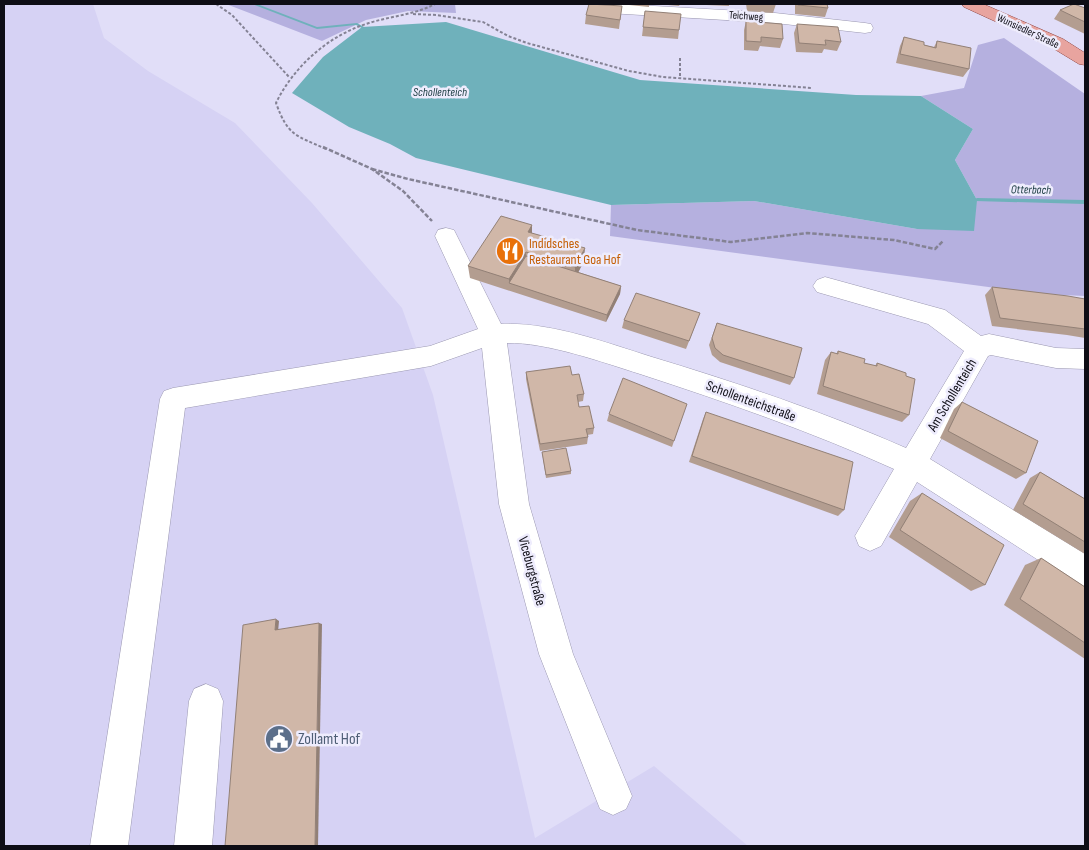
<svg xmlns="http://www.w3.org/2000/svg" width="1089" height="850" viewBox="0 0 1089 850" font-family="'Sofia Sans Condensed',sans-serif">
<style>
.built{fill:#d6d2f4}
.green{fill:#b5b0df}
.water{fill:#6fb1bb}
.lines{fill:none;stroke-linecap:round;stroke-linejoin:round}
.stream{fill:#6fb1bb;fill-rule:evenodd}
.minor-casing{stroke:#9b98b1;stroke-width:1}
.major-casing{stroke:#914845;stroke-width:1}
.path-far1{stroke:#848294;stroke-width:2;stroke-dasharray:3 2;stroke-linecap:butt}
.path{stroke:#848294;stroke-width:2.5;stroke-dasharray:4.5 2;stroke-linecap:butt}
.minor{fill:#fff;fill-rule:evenodd}
.major{fill:#e8a49f;fill-rule:evenodd}
.wall{fill:#b39d90}
.shaded-wall{fill:#928076}
.building{fill:#d0b7a8;stroke:#928076}
.labels{text-anchor:middle;dominant-baseline:central;stroke-width:5;stroke-linejoin:round;paint-order:stroke}
.far-street-label{font-size:11px;fill:#0e0d15;stroke:#eeecfd}
.far-water-label{font-size:12px;font-style:italic;fill:#18393e;stroke:#eeecfd}
.food-label{font-size:14px;fill:#c56008;stroke:#eeecfd;text-anchor:start}
.street-label{font-size:14px;fill:#0e0d15;stroke:#eeecfd}
.near-service-label{font-size:16px;fill:#4e5e75;stroke:#eeecfd;text-anchor:start}
</style>
<rect width="100%" height="100%" fill="#e1def8"/>
<!-- built -->
<path class="built" d="M4,4h89l11,34 44,33 87,52 77,80 90,105 31,87 102,443 119,-72 94,80h-744z"/>
<!-- green -->
<g class="green">
<path d="M226,4h229l1,9 -48,-2 -42,9 -44,21z"/>
<path d="M1004,38l81,56v202l-45,-2 -430,-58 1,-31 143,-4 163,28 60,-29 -22,-40 18,-31 -52,-33 43,-8 14,-43z"/>
</g>
<!-- water -->
<path class="water" d="M446,22l194,58 216,15 65,1 52,33 -18,31 22,40 -3,31 -57,-2 -163,-28 -143,4 -195,-47 -26,-14 -41,-17 -57,-34 31,-36 39,-30z"/>
<g class="lines">
<!-- stream -->
<g class="stream">
<path d="M252,4h5l60,23 40,-4 7,4 -2,1 -6,-3 -39,4z"/>
<path d="M977,198l108,2v4l-110,-3v-2z"/>
</g>
<defs>
<g id="minor">
<path d="M590,4h29l156,9 90,10 6,1 2,4 -2,4 -6,1 -90,-10 -167,-10 -16,-6z"/>
<path d="M446,228l8,2 47,94c50,-2 103,18 151,33 86,26 172,55 254,91l58,-97 -36,-27 -111,-32 -4,-6 4,-6 8,-3 120,33 36,26 8,-2 67,14 29,1v20l-29,-1 -65,-13 -3,1 -58,103 155,95v33l-11,-4 -157,-101 -36,64 -11,5 -11,-5 -4,-10 39,-67c-82,-37 -168,-67 -254,-95 -38,-12 -94,-32 -133,-31l22,161 44,150 59,142 -6,13 -13,6 -13,-6 -61,-155 -40,-150 -17,-156 -51,18 -246,42 -57,438h-38l70,-447 4,-8 9,-3 257,-42 48,-17 -43,-93 3,-6z"/>
<path d="M206,684l12,5 5,12 -11,145h-38l15,-145 5,-12z"/>
</g>
<path id="major" d="M962,4h21l80,35 22,14v12l-6,-1 -28,-17 -87,-40z"/>
</defs>
<!-- minor casing -->
<use href="#minor" class="minor-casing"/>
<!-- major casing -->
<use href="#major" class="major-casing"/>
<!-- path-far1 -->
<g class="path-far1">
<path d="M216,4l16,11 58,63"/>
<path d="M413,14l23,1 47,7 25,14 19,7 102,28 34,6 149,11"/>
<path d="M680,58v19"/>
<path d="M326,149c-31,-14 -38,-13 -50,-46 18,-37 53,-68 93,-80 22,-7 45,-8 66,-19"/>
</g>
<!-- path -->
<g class="path">
<path d="M323,147l49,22 31,22 29,30"/>
<path d="M372,169l36,10 229,51 94,12 76,-9 87,7 41,9 8,-8"/>
</g>
<!-- minor -->
<use href="#minor" class="minor"/>
<!-- major -->
<use href="#major" class="major"/>
</g>
<!-- wall -->
<g class="wall">
<path d="M619,4h30v3z"/>
<path d="M668,4h12l-1,2 -11,-1z"/>
<path d="M706,4h23v2l-23,-1z"/>
<path d="M746,4h30l-3,9 -26,-2z"/>
<path d="M795,4h32l1,4 -3,9 -30,-3z"/>
<path d="M622,6l-3,23 -34,-5 1,-9z"/>
<path d="M1085,8v26l-31,-15 6,-9z"/>
<path d="M645,11l34,19 -1,9 -36,-3z"/>
<path d="M746,21l37,18 -3,9 -20,-2 -2,5 -14,-1v-20z"/>
<path d="M797,24l44,18 -4,9 -13,-2 -2,4 -26,-1 -2,-19z"/>
<path d="M904,37l20,8 10,2 3,-6 32,28 -6,8 -67,-14 4,-17z"/>
<path d="M532,225v8l52,28 -6,11 43,14 -1,8 -14,28 -136,-44 -2,-12z"/>
<path d="M992,287l93,12v39l-18,-3 -75,-9 -7,-31z"/>
<path d="M700,313l-14,36 -64,-21 2,-8z"/>
<path d="M717,323l77,55 -4,7 -70,-23 -8,-7 -3,-10z"/>
<path d="M838,351l26,12 11,3 2,-3 29,13 3,39 -7,7 -85,-28 8,-34 6,-8 5,2z"/>
<path d="M526,372l46,3 12,19 -1,7 -5,1 1,5 15,21 -1,6 -6,1 1,2 -1,7 -47,7 -14,-72z"/>
<path d="M962,402l64,71 -10,6 -76,-41 14,-29z"/>
<path d="M706,412l138,98 -6,6 -149,-54 14,-43z"/>
<path d="M609,414l65,27 -2,6 -65,-26z"/>
<path d="M542,452l29,19v3l-25,4z"/>
<path d="M1040,472l45,27v55l-72,-44 17,-32z"/>
<path d="M922,493l63,92 -14,6 -82,-54 21,-36z"/>
<path d="M1041,558l44,29v72l-81,-54 21,-40z"/>
</g>
<!-- shaded-wall -->
<g class="shaded-wall">
<path d="M532,225v13l-4,-6z"/>
<path d="M585,248l-1,13 -9,18v-12z"/>
<path d="M526,252v12l-17,19v-4z"/>
<path d="M621,286l-1,8 -14,28 1,-7z"/>
<path d="M276,619l3,2 -1,11 -3,-2z"/>
<path d="M319,623l3,1 -4,222h-3z"/>
</g>
<!-- building -->
<g class="building">
<path d="M589,4l33,2 -2,14 -34,-5z"/>
<path d="M798,4h29l1,4 -30,-3z"/>
<path d="M1074,4l11,4v14l-25,-12z"/>
<path d="M645,11l36,3 -2,16 -36,-3z"/>
<path d="M746,21l36,3 1,15 -22,-2v5l-15,-1z"/>
<path d="M797,24l41,3 3,15 -16,-2 1,5 -27,-2z"/>
<path d="M904,37l20,5v3l12,3 1,-7 34,7 -2,21 -69,-15z"/>
<path d="M501,216l31,9 -4,7 57,16 -10,19 -49,-15 -17,27 -41,-13z"/>
<path d="M526,256l95,30 -14,29 -98,-32z"/>
<path d="M992,287l76,9 17,3v30l-85,-11z"/>
<path d="M636,293l64,20 -11,28 -65,-21z"/>
<path d="M717,323l85,25 -8,30 -71,-23 -8,-7 -3,-10z"/>
<path d="M838,351l27,8 -1,4 13,3v-3l29,10v3l9,3 -6,36 -86,-29 8,-34 7,2z"/>
<path d="M570,366l2,9 7,-1 5,20 -7,1 2,12 10,-1 5,22 -8,1 2,8 -48,7 -14,-72z"/>
<path d="M623,378l64,26 -13,37 -65,-27z"/>
<path d="M962,402l76,39 -12,32 -78,-42z"/>
<path d="M706,412l147,50 -9,48 -152,-54z"/>
<path d="M566,448l5,23 -25,4 -4,-23z"/>
<path d="M1040,472l45,27v43l-62,-38z"/>
<path d="M922,493l82,52 -19,40 -85,-55z"/>
<path d="M1041,558l44,29v56l-65,-44z"/>
<path d="M276,619l-1,11 44,-7 -4,223h-90l18,-221z"/>
</g>
<!-- icons -->
<defs>
<symbol id="restaurant-disc" viewBox="-11 -11 22 22"><circle r="9.5" fill="#e8710a" stroke="#eeecfd"/><path d="M-5-6h1v4h1v-4h1v4h1v-4h1v5L-1.5 .5V6h-2V.5L-5-1ZM5-6V6H3V1.5H1.5Q1.5-4 5-6Z" fill="#fff"/></symbol>
<symbol id="civic-disc" viewBox="-11 -11 22 22"><circle r="9.5" fill="#5c6f8a" stroke="#eeecfd"/><path d="M-.6-6.5H3V-4.5H.6V-3L4-1V1h2V6H-6V1h2V-1L-.6-3ZM-1.2 2.5V6h2.4V2.5Z" fill="#fff"/></symbol>
</defs>
<g fill-rule="evenodd">
<use href="#restaurant-disc" x="494" y="235" width="32" height="32"/>
<use href="#civic-disc" x="263" y="723" width="32" height="32"/>
</g>
<g class="labels">
<!-- far-street labels -->
<g class="far-street-label">
<text transform="translate(746 16) rotate(4)">Teichweg</text>
<text transform="translate(1028 31) rotate(25)">Wunsiedler Straße</text>
</g>
<!-- far-water labels -->
<g class="far-water-label">
<text x="440" y="92">Schollenteich</text>
<text transform="translate(1031 190) rotate(1)">Otterbach</text>
</g>
<!-- food labels -->
<g class="food-label">
<text x="529" y="243">Indidsches<tspan x="529" dy="16">Restaurant Goa Hof</tspan></text>
</g>
<!-- street labels -->
<g class="street-label">
<text transform="translate(952 395) rotate(-59)">Am Schollenteich</text>
<text transform="translate(751 401) rotate(20)">Schollenteichstraße</text>
<text transform="translate(532 571) rotate(75)">Viceburgstraße</text>
</g>
<!-- near-service labels -->
<g class="near-service-label">
<text x="298" y="739">Zollamt Hof</text>
</g>
</g>
<!-- border -->
<rect width="1089" height="850" fill="none" stroke="#0e0d15" stroke-width="10"/>
</svg>
